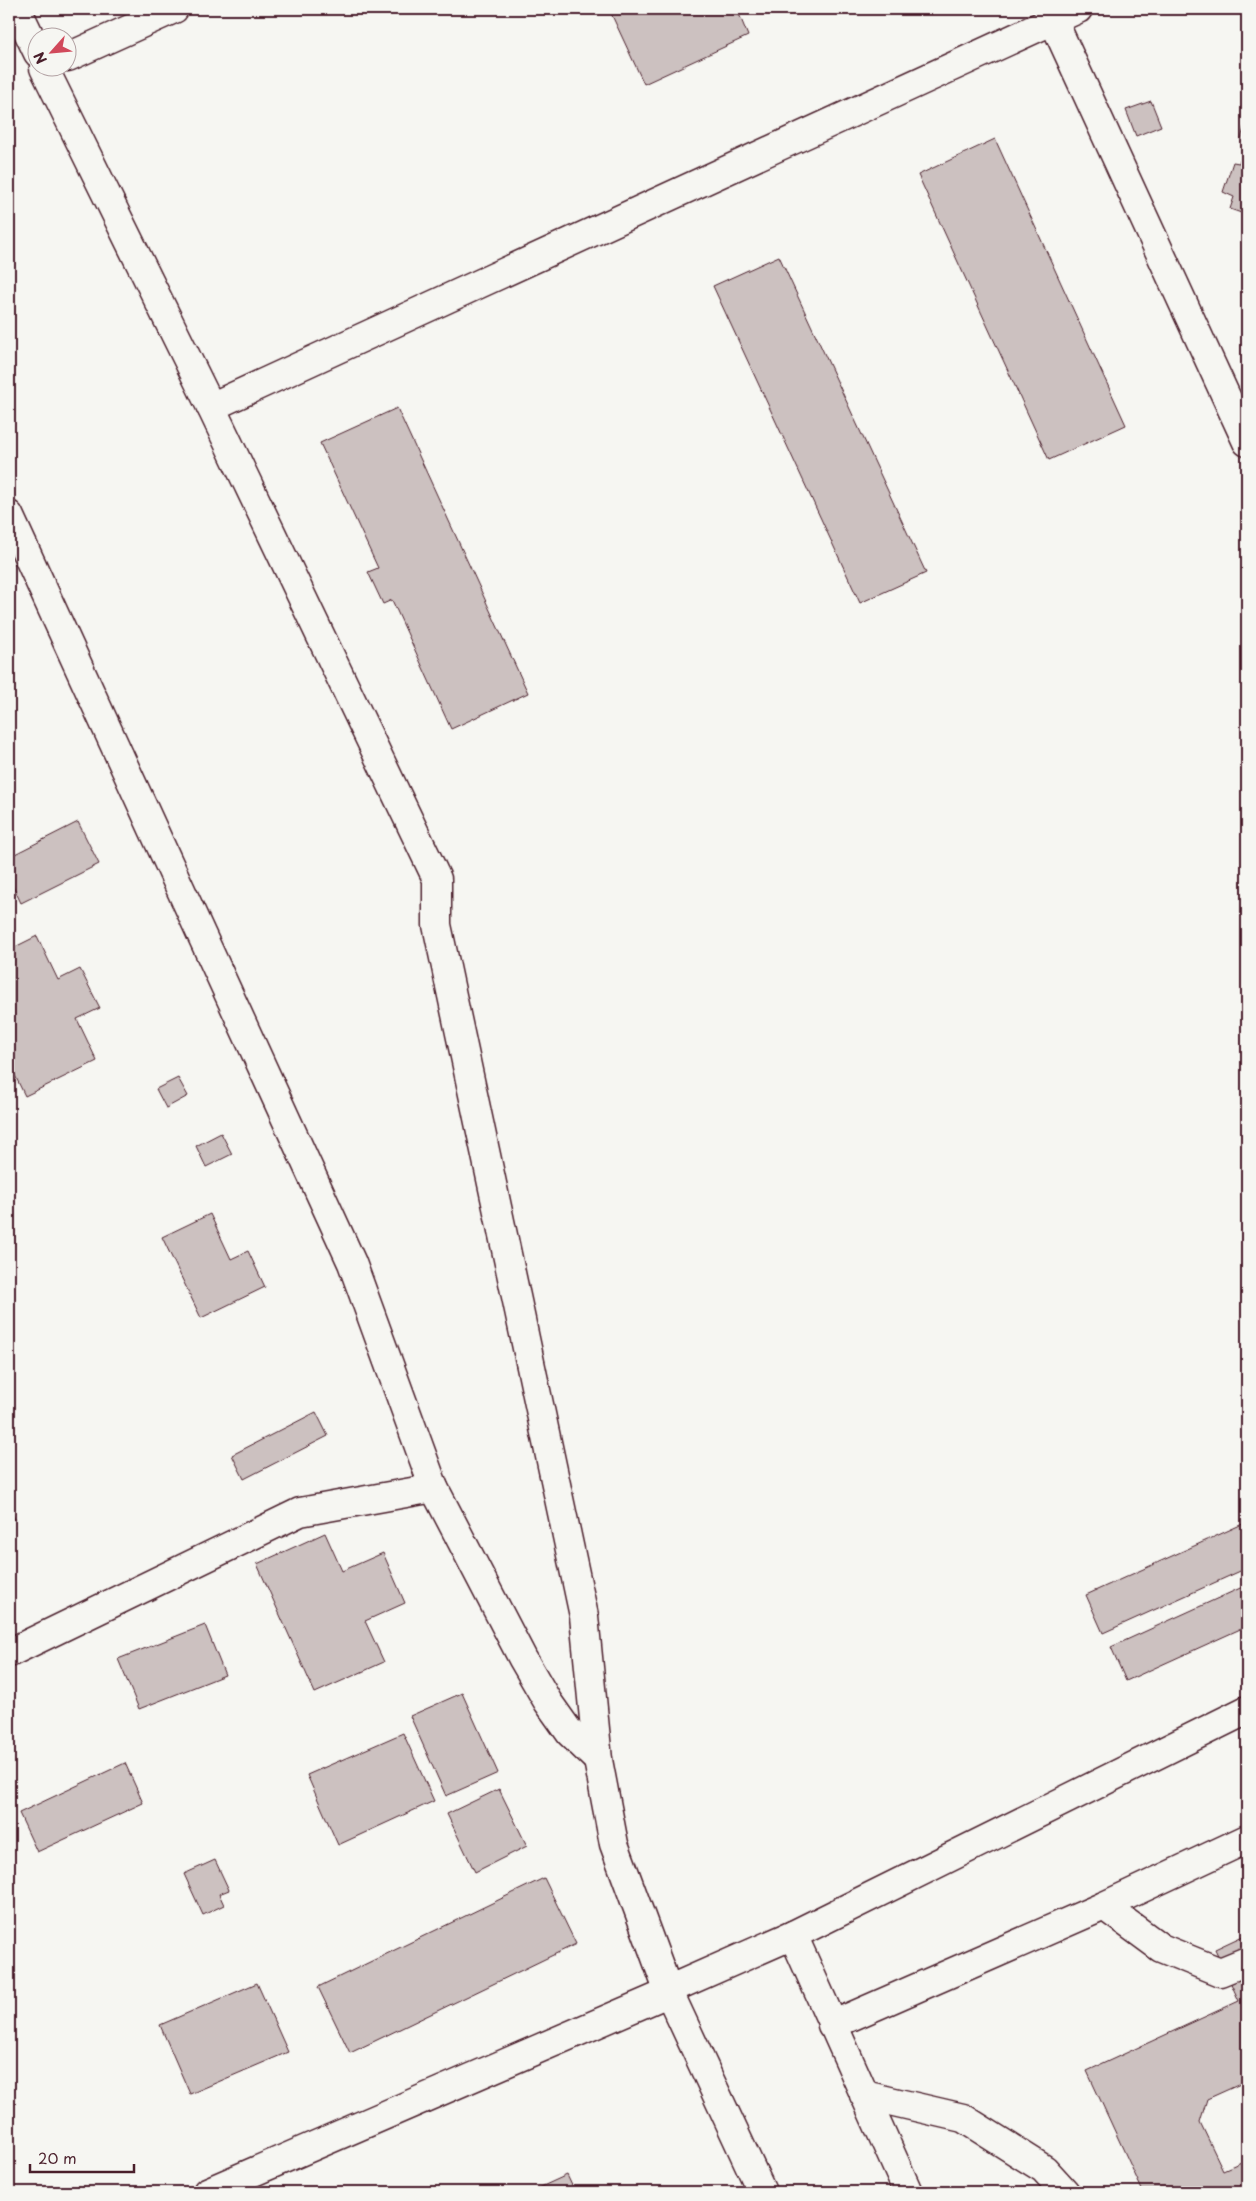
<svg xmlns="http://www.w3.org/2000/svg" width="1256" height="2201" viewBox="0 0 1256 2201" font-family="'Playpen Sans',sans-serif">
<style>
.building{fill:#ccc1c0;stroke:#4a1f2b}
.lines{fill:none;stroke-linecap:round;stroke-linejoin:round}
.minor-casing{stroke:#4a1f2b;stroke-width:31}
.minor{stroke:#f6f6f2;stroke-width:28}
</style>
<rect width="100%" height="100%" fill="#f6f6f2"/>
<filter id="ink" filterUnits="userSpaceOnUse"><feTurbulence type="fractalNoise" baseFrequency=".02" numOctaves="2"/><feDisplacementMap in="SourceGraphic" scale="10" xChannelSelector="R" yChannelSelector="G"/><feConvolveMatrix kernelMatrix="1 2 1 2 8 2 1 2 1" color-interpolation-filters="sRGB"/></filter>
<g filter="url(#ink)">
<!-- building -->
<g class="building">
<path d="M609,9h128l11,27 -104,48z"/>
<path d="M1151,101l10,25 -25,10 -10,-26z"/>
<path d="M1247,117v27l-6,-5z"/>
<path d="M995,139l131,286 -77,35 -131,-285z"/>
<path d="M1247,146v69l-17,-6 4,-12 -11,-5 10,-30 6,1z"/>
<path d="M779,256l147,317 -66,30 -147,-317z"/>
<path d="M397,408l131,285 -77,36 -59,-129 -9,4 -15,-32 10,-4 -58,-125z"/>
<path d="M78,822l21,42 -78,39 -12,-25v-21z"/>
<path d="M37,936l21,44 22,-11 20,39 -23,11 20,42 -72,35 -16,-33v-113z"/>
<path d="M178,1078l10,18 -22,12 -10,-19z"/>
<path d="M221,1133l11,21 -26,13 -10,-21z"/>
<path d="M210,1214l21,45 17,-8 17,36 -64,31 -39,-81z"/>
<path d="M316,1412l12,24 -84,43 -12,-24z"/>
<path d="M9,1506l6,13 -6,2z"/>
<path d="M1247,1522v46l-144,65 -17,-38z"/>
<path d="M325,1533l17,38 41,-18 22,50 -40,18 19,41 -69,31 -58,-129z"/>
<path d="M1247,1585v41l-121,55 -15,-34z"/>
<path d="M205,1625l20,50 -86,34 -21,-50z"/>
<path d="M462,1693l36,80 -52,23 -36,-80z"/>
<path d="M403,1733l31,68 -96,44 -31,-70z"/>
<path d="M125,1763l18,40 -106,49 -18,-39z"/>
<path d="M499,1789l28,57 -52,26 -28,-58z"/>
<path d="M215,1860l14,30 -10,4 5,11 -21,10 -19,-41z"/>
<path d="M544,1878l32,66 -226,109 -32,-66z"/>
<path d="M1247,1934v147l-40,18 -7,23 23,48 23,-10 1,32h-104l-56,-121 152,-70 -24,-52z"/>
<path d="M257,1983l31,69 -98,42 -30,-69z"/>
<path d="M567,2175l8,17h-45z"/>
</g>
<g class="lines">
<defs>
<g id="minor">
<path d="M17,9l21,44"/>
<path d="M1048,9l199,433"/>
<path d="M68,57l106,-48"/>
<path d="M44,68l167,339 226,472v46l147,691 14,144 16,84 54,146 94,202"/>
<path d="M211,407l867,-398"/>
<path d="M9,515l343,748 82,225 89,171 25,43 22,31 28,27"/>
<path d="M9,1653l291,-141 134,-24"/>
<path d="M1104,1906l57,42 59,24 27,-11"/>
<path d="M793,1935l115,257"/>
<path d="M668,1990l125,-55 454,-225"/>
<path d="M832,2025l272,-119 143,-67"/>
<path d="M864,2095l99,23 81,51 21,23"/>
<path d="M207,2192l463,-200"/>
</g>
</defs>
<!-- minor casing -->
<use href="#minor" class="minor-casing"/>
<!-- minor -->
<use href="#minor" class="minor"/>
</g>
</g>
<!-- margin -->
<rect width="1256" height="2201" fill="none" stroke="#f6f6f2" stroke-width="30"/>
<rect x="15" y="15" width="1226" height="2171" fill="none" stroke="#4a1f2b" stroke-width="2" filter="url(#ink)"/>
<!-- north arrow -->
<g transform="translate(52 52) rotate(243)"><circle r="24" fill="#f6f6f2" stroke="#b1a0a2"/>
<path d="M0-4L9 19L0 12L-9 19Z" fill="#d1495b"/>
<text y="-8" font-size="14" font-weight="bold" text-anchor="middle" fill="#4a1f2b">N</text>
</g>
<!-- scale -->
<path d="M30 2164v8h104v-8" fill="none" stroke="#4a1f2b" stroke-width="2.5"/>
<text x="38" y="2164" font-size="15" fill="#4a1f2b" stroke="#f6f6f2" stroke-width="4" paint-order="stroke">20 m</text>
</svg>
